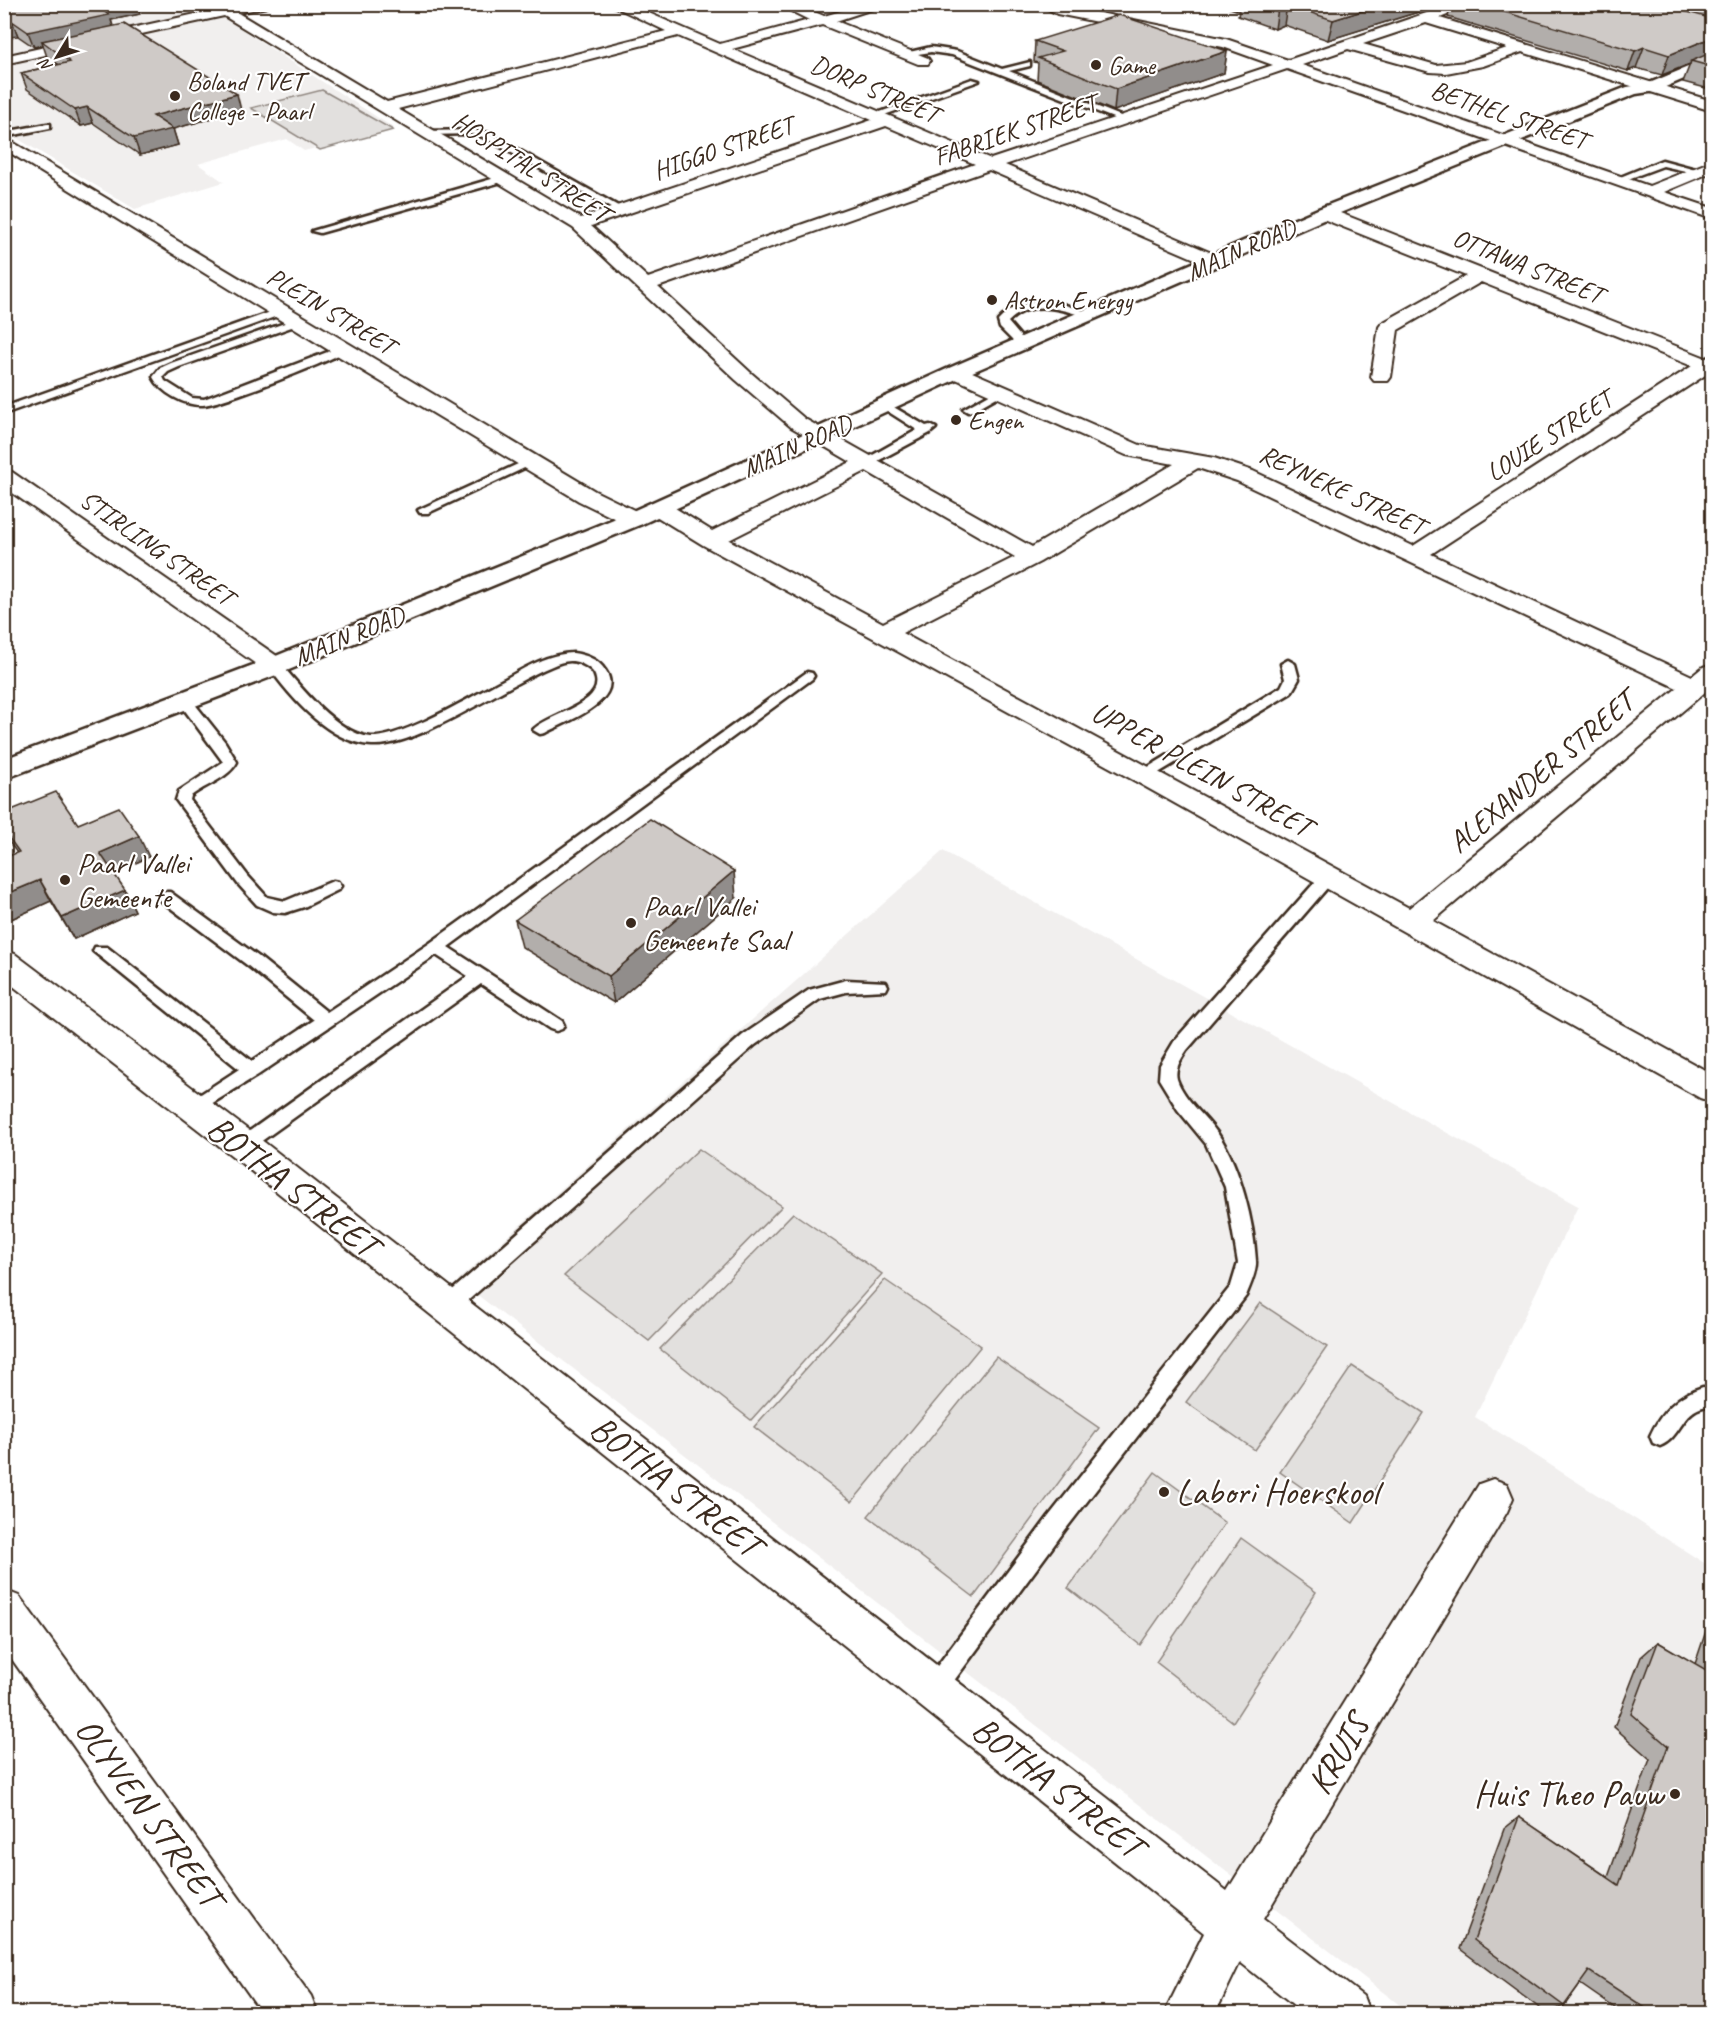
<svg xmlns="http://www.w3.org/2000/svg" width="1717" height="2018" viewBox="0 0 1717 2018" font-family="Caveat,sans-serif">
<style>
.built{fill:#f1efee}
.green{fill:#e2e0de;stroke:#8e857e;stroke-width:1.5}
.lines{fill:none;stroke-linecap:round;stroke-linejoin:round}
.service-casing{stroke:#3b2a1e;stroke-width:5}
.minor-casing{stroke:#3b2a1e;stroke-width:4}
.primary-casing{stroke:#3b2a1e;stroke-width:5}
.service{fill:#fff;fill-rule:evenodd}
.minor{fill:#fff;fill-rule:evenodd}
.primary{fill:#fff;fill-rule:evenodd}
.wall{fill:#b2aeab;stroke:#3b2a1e;stroke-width:1.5}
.shaded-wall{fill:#918d8b;stroke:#3b2a1e;stroke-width:1.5}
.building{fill:#cfcac7;stroke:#3b2a1e;stroke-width:1.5}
.poi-dot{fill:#3b2a1e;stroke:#fff;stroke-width:2}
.labels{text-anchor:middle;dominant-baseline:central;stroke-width:4.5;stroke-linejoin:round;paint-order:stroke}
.far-poi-label{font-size:26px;fill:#3b2a1e;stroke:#fff;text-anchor:start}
.far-street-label{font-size:26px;fill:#3b2a1e;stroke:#fff}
.street-label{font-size:30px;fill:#3b2a1e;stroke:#fff}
.poi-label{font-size:30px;fill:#3b2a1e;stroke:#fff;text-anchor:start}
.near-street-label{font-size:36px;fill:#3b2a1e;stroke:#fff}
.near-poi-label{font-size:36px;fill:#3b2a1e;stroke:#fff;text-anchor:start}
</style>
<rect width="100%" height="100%" fill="#fff"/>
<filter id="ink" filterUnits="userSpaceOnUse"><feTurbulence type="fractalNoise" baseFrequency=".0167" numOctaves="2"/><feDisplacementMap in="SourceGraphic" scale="12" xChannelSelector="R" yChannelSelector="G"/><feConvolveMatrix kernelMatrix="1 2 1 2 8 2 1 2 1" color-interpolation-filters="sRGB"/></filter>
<g filter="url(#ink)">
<!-- built -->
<g class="built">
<path d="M199,4l10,6 -204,46 -1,-51z"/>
<path d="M224,18l170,110 -90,23 -17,-12 -89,25 26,18 -89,27 -130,-78v-67z"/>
<path d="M943,851l635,355 -103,211 237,151v445h-302l-952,-733z"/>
</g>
<!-- green -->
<g class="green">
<path d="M322,90l71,40 -73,20 -69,-42z"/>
<path d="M699,1149l83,57 -133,135 -85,-65z"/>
<path d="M793,1213l89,61 -131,146 -91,-71z"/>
<path d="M885,1280l96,66 -129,156 -98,-75z"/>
<path d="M1260,1303l67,44 -72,103 -69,-48z"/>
<path d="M996,1357l103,71 -125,169 -106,-81z"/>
<path d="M1352,1366l72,47 -71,110 -73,-51z"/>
<path d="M1155,1472l70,51 -85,122 -72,-57z"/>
<path d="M1241,1538l75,54 -83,130 -77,-60z"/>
</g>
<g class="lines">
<defs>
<g id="service">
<path d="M931,47l26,4 45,18 28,-7v4l-21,5 119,48 -7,2 -169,-66 -21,-3 -26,4 -4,-2z"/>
<path d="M972,79l7,2 -103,37 -7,-2z"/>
<path d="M47,124h3v4l-46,9v-5z"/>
<path d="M472,130l17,3 136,77 -7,2 -135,-75 -11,-3 -45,1 -4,-2 4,-2z"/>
<path d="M1662,160l41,11 -4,3 -36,-8 -43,16 -7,-2z"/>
<path d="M502,176l3,1v4l-185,52 -8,-2z"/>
<path d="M1033,301l23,1 40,13 -5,3c-30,-8 -58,-21 -83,4l19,22 -9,2 -18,-18 -2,-7 11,-11z"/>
<path d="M279,309l5,3 -1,2 -279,100v-7z"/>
<path d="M296,319l5,3 -1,2 -121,43 -11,5 -5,5 2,4 27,17 12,1 134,-51 9,2c-10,9 -129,55 -144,55 -18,1 -42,-12 -50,-28l7,-9 11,-5z"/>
<path d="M1000,388l4,1v4l-32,18 -4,1 -5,-3z"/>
<path d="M885,402l41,24 4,-1 6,3 -6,5 -58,31h-8v-4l53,-30 -36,-23 -1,-2z"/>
<path d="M529,459l6,3 -2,2 -105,49h-8l-2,-3z"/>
<path d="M573,653c13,2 25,6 32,17 22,31 -40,52 -60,63l-5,1 -7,-4c13,-15 69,-25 63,-51 -1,-8 -9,-13 -16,-16 -10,-4 -19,-1 -28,3 -45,18 -135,82 -180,79 -43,-2 -81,-47 -104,-79l2,-3h10c21,24 57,71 91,74 31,2 105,-43 134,-58 21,-12 43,-25 68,-26z"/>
<path d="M1288,660l7,4 4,15 -8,14 -141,85h-10l-2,-3 2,-3 141,-85 4,-8 -4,-15z"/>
<path d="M807,672l5,1 2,3 -2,3 -364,268 114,74 2,4 -2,4 -6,2 -6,-2 -69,-45 -232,166 -6,2 -6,-2 -3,-5 3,-5 231,-164 -32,-21 -178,120 -65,40 -6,-2 -3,-5 3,-5 52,-34 -146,-118 2,-4h12l145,114 62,-41 -67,-55 -87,-65 -3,-4 3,-4h10l89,65 68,55 103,-69z"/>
<path d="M185,697l5,1 35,44 12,20c-8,16 -32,23 -46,34l-1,4 58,76 19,21 18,4 48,-20 5,1 3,4 -3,4 -34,17 -19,6 -12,-1 -16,-7 -19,-21 -62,-84 3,-9 44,-29 -45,-61z"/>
<path d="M1329,871l5,1 3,4 -3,4 -147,170c-5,8 -13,18 -10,29 7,21 29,37 41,55 22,32 36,89 38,127 1,10 -6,25 -10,35l-181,234 -123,167 -8,3 -8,-3 -3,-8 3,-8 123,-165 182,-230 7,-23 -13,-76 -19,-43 -28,-34 -19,-31 1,-14 15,-25 149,-168z"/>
<path d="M846,980l40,2 2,4 -2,4 -40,2 -26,7 -65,46 -301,268 -7,3 -7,-3 -3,-6 3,-6 303,-266 66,-45z"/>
<path d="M1703,1387l9,1v18c-31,0 -29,31 -52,40l-7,-3 -3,-7c10,-23 29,-42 53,-49z"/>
</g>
<g id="minor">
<path d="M207,4h16l5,3 13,-3h27l-1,3 -29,6 149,89 279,-71 -57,-27h19l92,40 89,-24 -32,-16h19l28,12 41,-12h23l-52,17 92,37 2,3 -2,3h-10l-96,-39 -90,24 259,110 282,-94 -50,-18 -166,-33 -18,-10h17l170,35 62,21 165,-56h21l-34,14 272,83v10l-190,-59 -39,14 -37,7 -16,-1 -82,-23 -46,16 347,121 63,-25v11l-48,20 48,16v11l-425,-150 -282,96 216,92 3,4 -3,4h-12l-220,-95 -331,117 92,85 55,47 227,128 142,-83 -48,-9 -177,-79 -3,-4 3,-4h14l177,77 74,13 39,13 160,75 279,-180 -211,-84 -83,48 -7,47 -3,4h-14l-3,-4 8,-50 3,-4 84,-47 -148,-59 -3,-4 3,-4h12l376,149 6,-2v17l-2,-1 -279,182 261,122 11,-9 9,-3v21l-8,8 -271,228 279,153v28l-12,-4 -565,-317 -432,-236 -52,-32 -3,-5 3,-5 8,-2 8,2 45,28 139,-69 -60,-35 -55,-47 -163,-152 -349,-212 -220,48v-8l210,-46zM1426,23l81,25 -41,14 -30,3 -73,-21zM678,36l194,84 -291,98 -183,-109zM886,126l89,38 -327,114 -57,-52zM1198,468l39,13 440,207 -268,220 -507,-275 138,-71zM866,471l149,86 -132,66 -154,-83z"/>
<path d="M4,137l591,354 47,23 3,5 -3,5 -8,2 -8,-2 -47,-23 -244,-147 -331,-205z"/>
<path d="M4,471l8,1 272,189 4,5 -4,5 -9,3 -9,-3 -262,-184z"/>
<path d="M4,951l11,3 240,181 972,756 252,-407 14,-5 14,5 6,14 -6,14 -244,407 100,77 7,18h-65l-65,-52 -25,52h-51l40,-81 -973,-778 -227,-176z"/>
<path d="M4,1590l15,6 292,400 7,18h-55l-259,-366z"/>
</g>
<path id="primary" d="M1712,57v10l-56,24 -20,3 -306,123 -367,159 -321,148 -358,148 -280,107v-20l262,-99 360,-146 323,-146 369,-159 309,-122 20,-3z"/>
</defs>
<!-- service casing -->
<use href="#service" class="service-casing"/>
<!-- minor casing -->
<use href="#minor" class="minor-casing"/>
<!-- primary casing -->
<use href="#primary" class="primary-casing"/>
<!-- service -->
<use href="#service" class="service"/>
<!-- minor -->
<use href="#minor" class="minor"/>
<!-- primary -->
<use href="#primary" class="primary"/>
</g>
<!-- wall -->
<g class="wall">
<path d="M4,4l136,10 -29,6 2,6 128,84 -68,19 5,16 -38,10 -47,-32 -12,3 -54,-37 -6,-16 37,-9 -11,-7 -4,-12 -9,2 -16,-11z"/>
<path d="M1218,4h226l-116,36 -44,-15 -9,4 -37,-13 1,-5z"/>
<path d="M1451,4h208l6,2v-2h48v86l-30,-8 7,-18 -28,11 -26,-7 -8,3 -180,-54z"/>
<path d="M1035,41l192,10 -3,22 -110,38 -77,-31 1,-17 -4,-1z"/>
<path d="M4,813l74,11 71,33 -36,16 12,17 10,21 -61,28 -23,-38 -42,19 -5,-8v-54l13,-5 -13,-18z"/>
<path d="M736,898l-122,105 -92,-56 -7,-27z"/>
<path d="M1713,1610v403h-91l-42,-29 -16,22 -16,7h-2l-86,-64 44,-120 15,-12 89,60 42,-118 -36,-32 27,-70 17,-15 37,22z"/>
</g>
<!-- shaded-wall -->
<g class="shaded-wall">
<path d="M110,4h27l3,10 -29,6 3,10 -72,11 1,4 -9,2 -6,-15 69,-25z"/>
<path d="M1384,4h60l-116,36 5,-20z"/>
<path d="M1287,5l-3,20 -9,4 3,-21z"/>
<path d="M12,21l6,15 -14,2v-16z"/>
<path d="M1713,37v18l-22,6 -1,3 -28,11 7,-20z"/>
<path d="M1644,47l-8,21 -8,3 7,-20z"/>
<path d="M1227,51l-3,22 -110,38 2,-22z"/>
<path d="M237,94l4,16 -68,19 5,16 -38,10 -6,-17 19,-22z"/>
<path d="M87,107l6,16 -12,3 -6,-16z"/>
<path d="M139,836l10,21 -38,17 -11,-21z"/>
<path d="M734,871l2,27 -122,105 -5,-27z"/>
<path d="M40,880l11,21 -42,19 -5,-8v-17z"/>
<path d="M125,890l10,21 -61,28 -12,-21z"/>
</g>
<!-- building -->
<g class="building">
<path d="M4,4h106l-13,3 12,8 -81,17 -16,-11 -8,1z"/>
<path d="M1267,4h117l-51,16 -46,-15 -9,3z"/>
<path d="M1478,4h181l54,15v18l-44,18 -25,-8 -9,4z"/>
<path d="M1119,15l108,36 -111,38 -78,-31 25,-7 -28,-10z"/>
<path d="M124,24l113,70 -84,22 20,13 -39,9 -47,-31 -12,3 -54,-37 49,-11 -28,-21z"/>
<path d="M1713,52v15l-22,-6z"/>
<path d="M56,792l22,32 41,-17 20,29 -39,17 25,37 -63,28 -22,-38 -36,15v-37l15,-6 -15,-21v-18z"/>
<path d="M650,819l84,52 -125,105 -94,-56z"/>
<path d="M1658,1642l48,28 7,-19v362h-60l-64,-42 -25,35 -90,-66 45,-123 100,68 49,-139 -37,-32z"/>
</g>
</g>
<!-- markers -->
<g class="poi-dot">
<circle cx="1096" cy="65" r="6"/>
<circle cx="175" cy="96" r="6"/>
<circle cx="992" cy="300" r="6"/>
<circle cx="956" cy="420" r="6"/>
<circle cx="65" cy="880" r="6"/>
<circle cx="631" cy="923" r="6"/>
<circle cx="1164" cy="1492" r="6"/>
<circle cx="1675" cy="1794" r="6"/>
</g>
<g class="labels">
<!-- far-poi labels -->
<g class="far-poi-label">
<text x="1108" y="65">Game</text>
<text x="187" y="81">Boland TVET<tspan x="187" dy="30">College - Paarl</tspan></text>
<text x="1004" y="300">Astron Energy</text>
<text x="968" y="420">Engen</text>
</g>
<!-- far-street labels -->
<g class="far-street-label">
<text transform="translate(875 89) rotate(23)">DORP STREET</text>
<text transform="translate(1509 115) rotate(19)">BETHEL STREET</text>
<text transform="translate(1015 130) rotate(-19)">FABRIEK STREET</text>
<text transform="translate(723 148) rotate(-19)">HIGGO STREET</text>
<text transform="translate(531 167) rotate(33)">HOSPITAL STREET</text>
<text transform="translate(1241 250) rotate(-24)">MAIN ROAD</text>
<text transform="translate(1528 266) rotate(22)">OTTAWA STREET</text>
<text transform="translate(331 311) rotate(31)">PLEIN STREET</text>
<text transform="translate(1549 436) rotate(-33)">LOUIE STREET</text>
<text transform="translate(797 446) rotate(-24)">MAIN ROAD</text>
<text transform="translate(1342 490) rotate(25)">REYNEKE STREET</text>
<text transform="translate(157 548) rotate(35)">STIRLING STREET</text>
<text transform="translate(349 636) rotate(-22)">MAIN ROAD</text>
</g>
<!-- street labels -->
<g class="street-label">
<text transform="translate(1202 769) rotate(29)">UPPER PLEIN STREET</text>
<text transform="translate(1541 772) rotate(-40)">ALEXANDER STREET</text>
</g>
<!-- poi labels -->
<g class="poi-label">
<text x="77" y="863">Paarl Vallei<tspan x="77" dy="34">Gemeente</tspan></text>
<text x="643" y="906">Paarl Vallei<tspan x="643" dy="34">Gemeente Saal</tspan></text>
</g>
<!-- near-street labels -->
<g class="near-street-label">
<text transform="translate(293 1186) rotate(38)">BOTHA STREET</text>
<text transform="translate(676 1486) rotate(38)">BOTHA STREET</text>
<text transform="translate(1338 1754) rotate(-59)">KRUIS</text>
<text transform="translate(1058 1787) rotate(38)">BOTHA STREET</text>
<text transform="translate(149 1812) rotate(54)">OLYVEN STREET</text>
</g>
<!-- near-poi labels -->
<g class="near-poi-label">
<text x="1176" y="1492">Labori Hoerskool</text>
<text x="1663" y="1794" text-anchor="end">Huis Theo Pauw</text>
</g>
</g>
<!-- margin -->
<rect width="1717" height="2018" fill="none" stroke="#fff" stroke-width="24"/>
<rect x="12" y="12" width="1693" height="1994" fill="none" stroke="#3b2a1e" stroke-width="2" filter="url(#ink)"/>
<!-- north arrow -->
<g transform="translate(57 57) rotate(232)" stroke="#ffffff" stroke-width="4.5" paint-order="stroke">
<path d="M0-4.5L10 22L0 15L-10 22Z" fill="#3b2a1e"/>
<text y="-9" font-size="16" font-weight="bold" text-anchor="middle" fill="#3b2a1e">N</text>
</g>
</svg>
